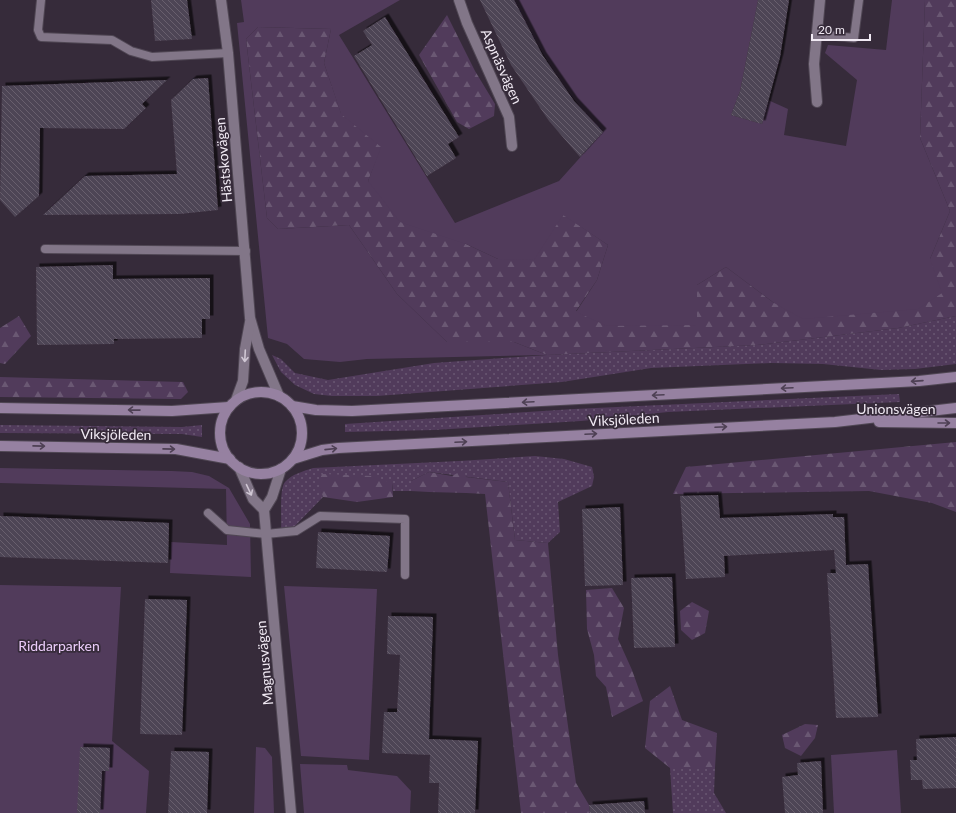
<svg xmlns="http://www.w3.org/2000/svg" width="956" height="813" viewBox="0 0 956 813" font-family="Lato,sans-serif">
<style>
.grass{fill:url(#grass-dots)}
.forest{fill:url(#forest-firs)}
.green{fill:#513b5b}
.building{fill:url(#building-back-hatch);filter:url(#shadow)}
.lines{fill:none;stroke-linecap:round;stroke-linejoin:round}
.lane-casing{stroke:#504754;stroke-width:10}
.street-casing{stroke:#504754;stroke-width:12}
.secondary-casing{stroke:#504754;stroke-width:12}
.lane{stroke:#827688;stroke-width:8}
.street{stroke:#827688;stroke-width:10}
.secondary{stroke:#9681a1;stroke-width:10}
.oneway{stroke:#d0c7d4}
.oneway2{stroke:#4e4054}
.labels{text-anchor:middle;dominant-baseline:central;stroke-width:3.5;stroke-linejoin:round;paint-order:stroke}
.street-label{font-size:14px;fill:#f1eaf4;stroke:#362b3a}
.park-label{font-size:14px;fill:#ebccfa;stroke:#362b3a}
</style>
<defs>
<pattern id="grass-dots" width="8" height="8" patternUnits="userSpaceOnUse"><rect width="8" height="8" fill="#513b5b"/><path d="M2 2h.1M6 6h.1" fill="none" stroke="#6a5873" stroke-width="1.8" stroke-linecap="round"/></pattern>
<pattern id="forest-firs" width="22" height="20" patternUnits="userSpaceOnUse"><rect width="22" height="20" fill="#513b5b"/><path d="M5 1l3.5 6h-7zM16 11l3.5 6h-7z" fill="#6a5873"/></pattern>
<pattern id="building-back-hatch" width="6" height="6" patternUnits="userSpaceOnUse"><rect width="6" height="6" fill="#4e4454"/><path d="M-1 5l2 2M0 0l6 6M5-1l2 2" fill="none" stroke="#685f6d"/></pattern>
<filter id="shadow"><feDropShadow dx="3.5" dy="-3.5" stdDeviation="0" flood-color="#0009"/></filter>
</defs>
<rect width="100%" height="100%" fill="#362b3a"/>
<!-- grass -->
<g class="grass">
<path d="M956,316v48l-41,5 -34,1 -58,-6 -52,-1 -120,5 -89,14 -185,14h-45l-18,-2 -19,-9 -14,-13 -9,-17 9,4 14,14 33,7 106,-17 113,-8 210,-10 141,-17z"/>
<path d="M899,394l1,8 -232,10 -87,9 -147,9 -89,2v-8l229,-15z"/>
<path d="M0,425l182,2 20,-2v12l-20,-3 -182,-1z"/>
<path d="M535,456l29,3 28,8 2,10 -2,9 -34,16 2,30 -12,11 -33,-3 -7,-58 -79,-10 -18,9v10h-18l-1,-8 -73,-1 4,15 -30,31 -12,1c1,-10 -2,-40 4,-47 7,-8 19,-11 28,-14l146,-7z"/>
<path d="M670,768h45l-1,25 12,20h-53z"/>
</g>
<!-- forest -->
<g class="forest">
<path d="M925,0h31v316l-58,12 -141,17 -210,10 -33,-13h-67l-50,-48 -48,-69 -71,4 -11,-11 -21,-179 12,-12 73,2 -7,34 17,50 41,34 -14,34 98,63 32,15 65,-45 45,31 -11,35 -21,31 121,14v-40l29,-18 48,36 156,-44 20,-48 -30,-73z"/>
<path d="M447,15l28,56 20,33 -1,12 -25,13 -12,-7 -38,-67z"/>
<path d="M19,316l12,20 -26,28 -5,-1v-35z"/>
<path d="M0,377l183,5 5,10 -7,7 -181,-2z"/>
<path d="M956,442v70l-24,-9 -63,-12 -196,3 13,-27z"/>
<path d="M463,470l3,7 42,5 7,58 33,3 10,112 18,128 13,22 1,8h-69l-36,-319c-25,-2 -50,-1 -74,-3v-10l18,-9 23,4z"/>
<path d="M322,474l50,2 20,7 1,14 -36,5 -34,-5 -5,-15z"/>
<path d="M612,588l12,20 -6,31 14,31 11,31 -31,16 -6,-30 -10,-11 -2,-21 -7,-26 -1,-39z"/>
<path d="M692,602l17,9 -4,22 -13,7 -11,-10 -1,-19z"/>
<path d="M670,686l12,34 35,13 -2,35h-45l-25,-20 5,-47z"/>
<path d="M805,724l13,1 -3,13 -14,18 -16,-8 -3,-13z"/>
</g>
<!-- green -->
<g class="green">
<path d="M241,0h159l-61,35 116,188 104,-42 44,-49c-40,-41 -63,-81 -89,-132h244l-18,91 -9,24 31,9 6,-24 20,9 -4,26 62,11 11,-66 -32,-27 3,-8 58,5 6,-50h33l-5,138 30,73 -20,48 12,34 -24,16 -115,10 -29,-16 -48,-36 -29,18v40l-90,1 -31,-14 21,-32 11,-35 -45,-30 -29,45 -36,-1 -32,-15 -66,-22 -32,-41 13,-34 -40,-33 -17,-51 7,-34 -73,-2 -12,12 21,179 11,11 71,-4 48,69 50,48h67l33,13 -180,4 -27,3 -36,-3 -17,-15 -19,-6 -31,-315 7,-1z"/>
<path d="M0,468l172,3 20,1 17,4 20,12 21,36 1,53 -81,-4 1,-31 56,3 -1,-56 -226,-6z"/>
<path d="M0,585l121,2 -9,154 37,30 -3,42h-146z"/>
<path d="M284,586l93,3 -8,171 -68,-4z"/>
<path d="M256,747l9,1 7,9 2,56h-20z"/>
<path d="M897,750l4,63h-67l-3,-58z"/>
<path d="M300,764l47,1 1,5 49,6 14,15 -1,22h-106z"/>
</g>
<!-- building -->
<g class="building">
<path d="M151,0h36l5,39 -37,2z"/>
<path d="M480,0h34l29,56 31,45 29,31 -23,25 -31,-36 -38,-56z"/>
<path d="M758,0h31l-9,57 -18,67 -31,-9 9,-24z"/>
<path d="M385,17l74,120 -11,7 8,14 -29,18 -73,-120 18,-11 -9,-14z"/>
<path d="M208,78l10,132 -38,4 -137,1 42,-39 92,-2 -6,-74 22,-21z"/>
<path d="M167,80l-25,24 4,4 -22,21 -84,-1 -1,68 -24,21 -15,-17 2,-114z"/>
<path d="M113,265v14l97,-1v41h-8v19l-88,1v5l-77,1 -1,-78z"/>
<path d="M718,495l2,23 113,-4v3h11l2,48 22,-1 10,153 -42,1 -9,-145h9l-2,-23 -110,6 1,21 -39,2 -6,-83z"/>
<path d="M620,507l3,78 -38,1 -3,-77z"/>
<path d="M0,516l169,7 -1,40 -168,-6z"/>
<path d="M318,532l72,4 -3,36 -71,-4z"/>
<path d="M672,577l3,70 -41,1 -3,-70z"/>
<path d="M145,599l42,1 -5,135 -42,-1z"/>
<path d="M388,616l45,1 -4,122 49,2 -3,72h-37l1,-30h-10l1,-28 -48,-2 2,-41h13l3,-57 -13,-1z"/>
<path d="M956,737v51l-33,1 -1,-9h-11l-1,-20h7l-1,-21z"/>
<path d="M80,747l30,1 -1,23h-7l-2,42h-23z"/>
<path d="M171,751l38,1 -2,61h-39z"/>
<path d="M821,761l2,52h-38l-3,-36 16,-2 -1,-12z"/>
<path d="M644,801l1,12h-55l-1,-8z"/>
</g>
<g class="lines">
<defs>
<g id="lane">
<path d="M41,0l-3,30 3,7 71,3 19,11 21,6 76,-4"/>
<path d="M818,34l36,4 5,-38"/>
<path d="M45,249l201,2"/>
<path d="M208,513l19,17 39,4 30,-3 24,-15 85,3v56"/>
</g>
<g id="street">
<path d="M221,0l7,53 22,265 9,31 20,47"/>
<path d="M459,0l8,23 42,94 3,29"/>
<path d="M817,102l-3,-38 6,-64"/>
<path d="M236,400l7,-19 2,-32 5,-27"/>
<path d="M239,467l14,32 11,11"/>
<path d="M281,469l-9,28 -8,13 27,303"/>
</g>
<g id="secondary">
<circle cx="261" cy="433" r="41"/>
<path d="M292,406l24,4 36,1 567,-30 37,-4"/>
<path d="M0,408l172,3 57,-4"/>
<path d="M879,422l77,1"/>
<path d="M0,446l176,3 54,10"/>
<path d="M293,459l29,-9 16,-2 497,-26 121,-14"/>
</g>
</defs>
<!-- lane casing -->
<use href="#lane" class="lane-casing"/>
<!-- street casing -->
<use href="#street" class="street-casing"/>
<!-- secondary casing -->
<use href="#secondary" class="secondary-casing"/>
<!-- lane -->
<use href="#lane" class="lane"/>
<!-- street -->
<use href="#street" class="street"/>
<!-- secondary -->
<use href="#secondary" class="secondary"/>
</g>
<!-- one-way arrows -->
<defs><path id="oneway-shaft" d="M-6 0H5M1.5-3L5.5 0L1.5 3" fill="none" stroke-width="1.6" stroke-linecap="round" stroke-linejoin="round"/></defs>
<g class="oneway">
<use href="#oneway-shaft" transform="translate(245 356) rotate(93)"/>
<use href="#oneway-shaft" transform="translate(249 490) rotate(65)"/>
</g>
<g class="oneway2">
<use href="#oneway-shaft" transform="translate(917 381) rotate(176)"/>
<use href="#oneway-shaft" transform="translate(787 388) rotate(177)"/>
<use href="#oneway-shaft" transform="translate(658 395) rotate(177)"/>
<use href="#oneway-shaft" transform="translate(528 402) rotate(177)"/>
<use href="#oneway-shaft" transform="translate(134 410) rotate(-179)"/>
<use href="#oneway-shaft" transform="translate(944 423)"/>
<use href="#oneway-shaft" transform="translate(721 427) rotate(-3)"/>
<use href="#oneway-shaft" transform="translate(591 434) rotate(-3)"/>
<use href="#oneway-shaft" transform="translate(461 442) rotate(-3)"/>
<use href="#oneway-shaft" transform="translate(39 446) rotate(1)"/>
<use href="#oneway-shaft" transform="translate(169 449) rotate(1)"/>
<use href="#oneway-shaft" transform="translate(331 449) rotate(-6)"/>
</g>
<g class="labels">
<!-- street labels -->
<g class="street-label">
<text transform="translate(502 66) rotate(66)">Aspnäsvägen</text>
<text transform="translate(223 160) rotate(-95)">Hästskovägen</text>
<text x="896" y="408">Unionsvägen</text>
<text transform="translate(624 419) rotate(-3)">Viksjöleden</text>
<text transform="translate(116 434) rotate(1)">Viksjöleden</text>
<text transform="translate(264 663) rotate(-95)">Magnusvägen</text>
</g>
<!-- park labels -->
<g class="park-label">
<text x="59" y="645">Riddarparken</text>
</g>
</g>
<!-- scale -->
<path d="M812 34v6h58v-6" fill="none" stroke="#f1eaf4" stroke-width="2"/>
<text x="818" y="34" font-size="12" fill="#f1eaf4" stroke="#362b3a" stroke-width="3" paint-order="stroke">20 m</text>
</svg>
